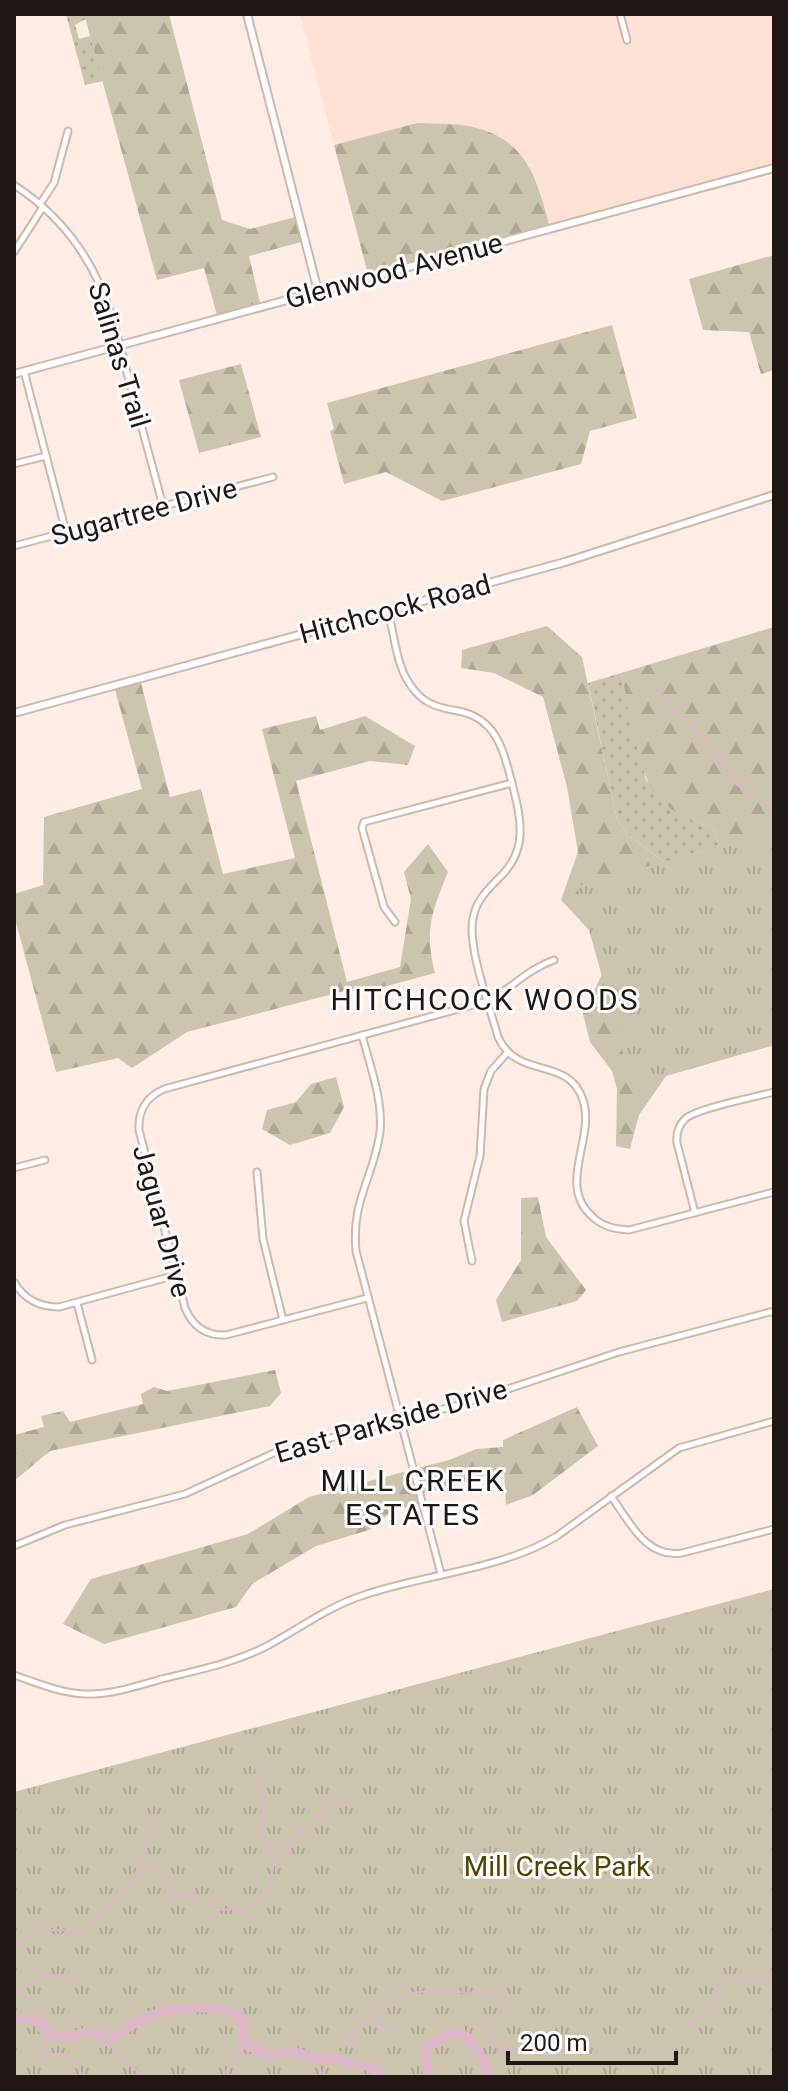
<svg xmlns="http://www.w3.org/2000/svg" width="788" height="2091" viewBox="0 0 788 2091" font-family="Roboto,sans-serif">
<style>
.built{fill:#ffe0d4}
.grass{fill:url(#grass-dots)}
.forest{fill:url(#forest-firs)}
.park{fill:url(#park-tufts)}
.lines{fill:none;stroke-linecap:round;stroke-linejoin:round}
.stream{stroke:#dcb7c8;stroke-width:2}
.river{stroke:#dcb7c8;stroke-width:10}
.minor-casing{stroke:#cdb7af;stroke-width:9}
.tertiary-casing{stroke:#cdb7af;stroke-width:10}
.minor{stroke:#fff;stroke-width:5}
.tertiary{stroke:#fff;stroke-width:6}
.labels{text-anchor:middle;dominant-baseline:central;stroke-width:6;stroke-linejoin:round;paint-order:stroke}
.street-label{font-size:28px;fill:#1e1714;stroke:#fdfdfd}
.park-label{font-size:28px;fill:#4f4301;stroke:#fdfdfd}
.neighbourhood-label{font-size:30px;letter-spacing:2px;fill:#1e1714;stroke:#fdfdfd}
</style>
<defs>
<pattern id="grass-dots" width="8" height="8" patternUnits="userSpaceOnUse" patternTransform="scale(2)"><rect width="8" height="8" fill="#cac5ac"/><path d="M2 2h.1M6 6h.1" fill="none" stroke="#ada893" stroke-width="1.8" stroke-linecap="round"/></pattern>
<pattern id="forest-firs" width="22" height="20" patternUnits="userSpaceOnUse" patternTransform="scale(2)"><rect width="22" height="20" fill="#cac5ac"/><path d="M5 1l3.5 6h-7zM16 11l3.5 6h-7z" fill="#ada893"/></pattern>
<pattern id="park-tufts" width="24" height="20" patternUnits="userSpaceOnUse" patternTransform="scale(2)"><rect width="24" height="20" fill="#cac5ac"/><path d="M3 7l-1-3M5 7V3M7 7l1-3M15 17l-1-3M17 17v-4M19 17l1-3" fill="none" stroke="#ada893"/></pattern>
</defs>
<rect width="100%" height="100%" fill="#feece5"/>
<!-- built -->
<path class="built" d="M300,14h474v154l-224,60 -12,-46 -121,-59 -83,22z"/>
<!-- grass -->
<g class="grass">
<path d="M66,14h18l2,5 -11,6 4,14 11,-3 13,45 -18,4z"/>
<path d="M621,673l25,107 46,40 22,9 5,17 -55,16 -37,-28 -10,-15 -29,-136z"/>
</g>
<!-- forest -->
<g class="forest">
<path d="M84,14h85l53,206 28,9 49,-13 6,25 -56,15 12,51 -43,12 -14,-51 -47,12z"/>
<path d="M417,123c18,1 39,0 56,4 54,12 65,54 77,101l-181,50 -35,-133z"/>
<path d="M774,255v115l-13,4 -12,-42 -46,-2 -14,-51z"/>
<path d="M612,325l25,93 -47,13 -9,33 -139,37 -56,-29 -42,12 -14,-53 4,-2 -7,-26z"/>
<path d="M241,364l20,73 -62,16 -20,-73z"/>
<path d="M547,626l35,31 35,162 10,15 37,28 55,-16 -5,-17c-17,-7 -42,-16 -55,-30 -22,-24 -30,-93 -38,-126l153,-46v418l-108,31 -27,39 -9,34 -14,-3 1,-57 -5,-18 -22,-29 -8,-32 8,-10 12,-26 -13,-44 -28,-30 17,-48 -11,-65 -24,-90 -49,-24 -33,-5 1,-18z"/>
<path d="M140,679l30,118 31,-8 22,85 72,-16 -33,-129 54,-13 4,14 45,-14 50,30 -7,19 -38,-4 -74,20 51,201 53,-15 11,-68 -7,-27 24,-28 20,28c-16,40 -24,58 -13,101l-74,20 -13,-3 -161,42 -55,36 -14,-10 -62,14 -42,-157v-21l29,-9 1,-68 98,-28 -28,-103z"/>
<path d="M336,1077l8,30 -14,26 -40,12 -28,-16 5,-19 29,-8 15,-18z"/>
<path d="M538,1197l8,40 40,53 -9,11 -75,21 -6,-22 25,-40v-62z"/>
<path d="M275,1370l6,23 -11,13 -220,45 -36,30v-46l30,-8 -3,-11 22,-5 7,11 73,-18 -2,-10 13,-7 13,4z"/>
<path d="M577,1407l21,39 -65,49 -27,10 -2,-35 -83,24 2,9 -29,7 -25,20 -53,16 -64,38 -16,23 -132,37 -41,-20 28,-45 157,-45 61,-37 140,-37 27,-11 27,-2v-7z"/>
</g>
<!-- park -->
<g class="park">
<path d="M774,831v214l-142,40 -55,-199z"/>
<path d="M774,1589v488h-760v-285z"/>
</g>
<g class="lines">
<!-- stream -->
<g class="stream">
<path d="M654,685l16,22 19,18 38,44 10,16 22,12 8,16 7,-4"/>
<path d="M273,1862c10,-6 15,-14 22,-24 13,-18 29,-31 51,-37"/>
<path d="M138,1866l11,2 13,6 8,16 4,4 20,1 27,15 23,-2 14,-5 6,-6 5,-11 4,-17v-7l-13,-24 2,-38 -6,-32"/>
<path d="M14,1944l33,-14h30l18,-9 29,-32 12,-17 14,-37 2,-31"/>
<path d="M14,1993c17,-12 40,-23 60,-12"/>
<path d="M375,2017c30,-40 80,-21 121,-24l7,7v5l-17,27 5,11 6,5 50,6 6,4"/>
<path d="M688,2022c5,-2 13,-4 18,-7 12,-8 5,-25 17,-32 14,-7 36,-4 51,-5"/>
<path d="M45,2032l-5,10 2,12h26l16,23"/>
<path d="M106,2039l14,19 25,19"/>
<path d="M314,2059l10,18"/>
<path d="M337,2059l22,-32 12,-10 7,1 7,12 12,-9"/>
<path d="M14,2072l3,5"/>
<path d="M224,2077l18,-39"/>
<path d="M336,2077l16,-14"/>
</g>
<!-- river -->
<g class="river">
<path d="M14,2020l19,-2c7,4 10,14 18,17 20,9 35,-12 55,4 14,-3 21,-13 33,-19 25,-12 83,-20 103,-1l2,25 24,11 28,-3 18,7h19l35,7 15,11"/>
<path d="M429,2077l-4,-16 2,-16 26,-14c19,4 31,28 34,46"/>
</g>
<defs>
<g id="minor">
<path d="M620,14l7,26"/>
<path d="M14,185c48,31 81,77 98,132l51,189"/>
<path d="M40,204l14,-21 14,-52"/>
<path d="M14,252l29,-45"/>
<path d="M24,371l42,161"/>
<path d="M14,464l32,-8"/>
<path d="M14,546l259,-69"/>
<path d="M388,611c7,26 8,59 27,80 11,14 26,17 43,20 38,7 45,38 54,72 9,36 17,67 -13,95 -12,12 -23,23 -26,40 -6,29 17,89 25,119 20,44 70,18 85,63 13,39 -28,86 11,118 10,9 21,11 35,12l145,-38"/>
<path d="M395,922l-11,-15 -22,-79 2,-6 148,-39"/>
<path d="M362,1035c8,31 21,64 18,97 -6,45 -29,68 -24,119l85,323"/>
<path d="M14,1168l31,-8"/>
<path d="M257,1172l6,67 20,81"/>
<path d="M695,1213l-18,-70c-1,-9 1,-17 8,-24 12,-11 71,-22 89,-27"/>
<path d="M472,1261l-8,-40 16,-65 4,-67 7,-18 16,-18"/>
<path d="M14,1282c10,17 25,25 45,25l117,-32"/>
<path d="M367,1298l-141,37c-20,1 -33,-8 -41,-27l-46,-178c-1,-20 7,-33 25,-41l324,-88c24,-13 40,-32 66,-41"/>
<path d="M77,1303l15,57"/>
<path d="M611,1496c18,25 35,63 71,57l92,-24"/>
<path d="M14,1546l51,-21 120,-31 91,-42 187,-48 156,-52 155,-41"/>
<path d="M14,1675c23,8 46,18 71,19 26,1 52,-8 77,-15 36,-9 72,-16 105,-33 32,-17 62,-40 97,-51 61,-21 137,-25 193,-59l122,-88 95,-27"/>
</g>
<g id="tertiary">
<path d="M247,14l71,277"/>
<path d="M14,374l760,-206"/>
<path d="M14,713l551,-151 209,-67"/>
</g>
</defs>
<!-- minor casing -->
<use href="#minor" class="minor-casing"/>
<!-- tertiary casing -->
<use href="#tertiary" class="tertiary-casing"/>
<!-- minor -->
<use href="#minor" class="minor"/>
<!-- tertiary -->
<use href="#tertiary" class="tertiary"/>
</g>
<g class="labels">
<!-- street labels -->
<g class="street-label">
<text transform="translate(394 271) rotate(-15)">Glenwood Avenue</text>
<text transform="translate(119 355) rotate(73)">Salinas Trail</text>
<text transform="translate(144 512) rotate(-15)">Sugartree Drive</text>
<text transform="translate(395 609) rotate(-15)">Hitchcock Road</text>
<text transform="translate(162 1221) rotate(75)">Jaguar Drive</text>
<text transform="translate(391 1421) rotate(-16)">East Parkside Drive</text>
</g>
<!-- park labels -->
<g class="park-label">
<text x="557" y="1866">Mill Creek Park</text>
</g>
<!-- neighbourhood labels -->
<g class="neighbourhood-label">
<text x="485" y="999">HITCHCOCK WOODS</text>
<text x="413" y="1480">MILL CREEK<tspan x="413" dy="34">ESTATES</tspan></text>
</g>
</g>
<!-- border -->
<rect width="788" height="2091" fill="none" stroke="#1e1714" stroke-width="32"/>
<!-- scale -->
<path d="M508 2051v12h168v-12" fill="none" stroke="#1e1714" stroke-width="4"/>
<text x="520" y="2051" font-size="24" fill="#1e1714" stroke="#fdfdfd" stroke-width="6" paint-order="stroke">200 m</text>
</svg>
